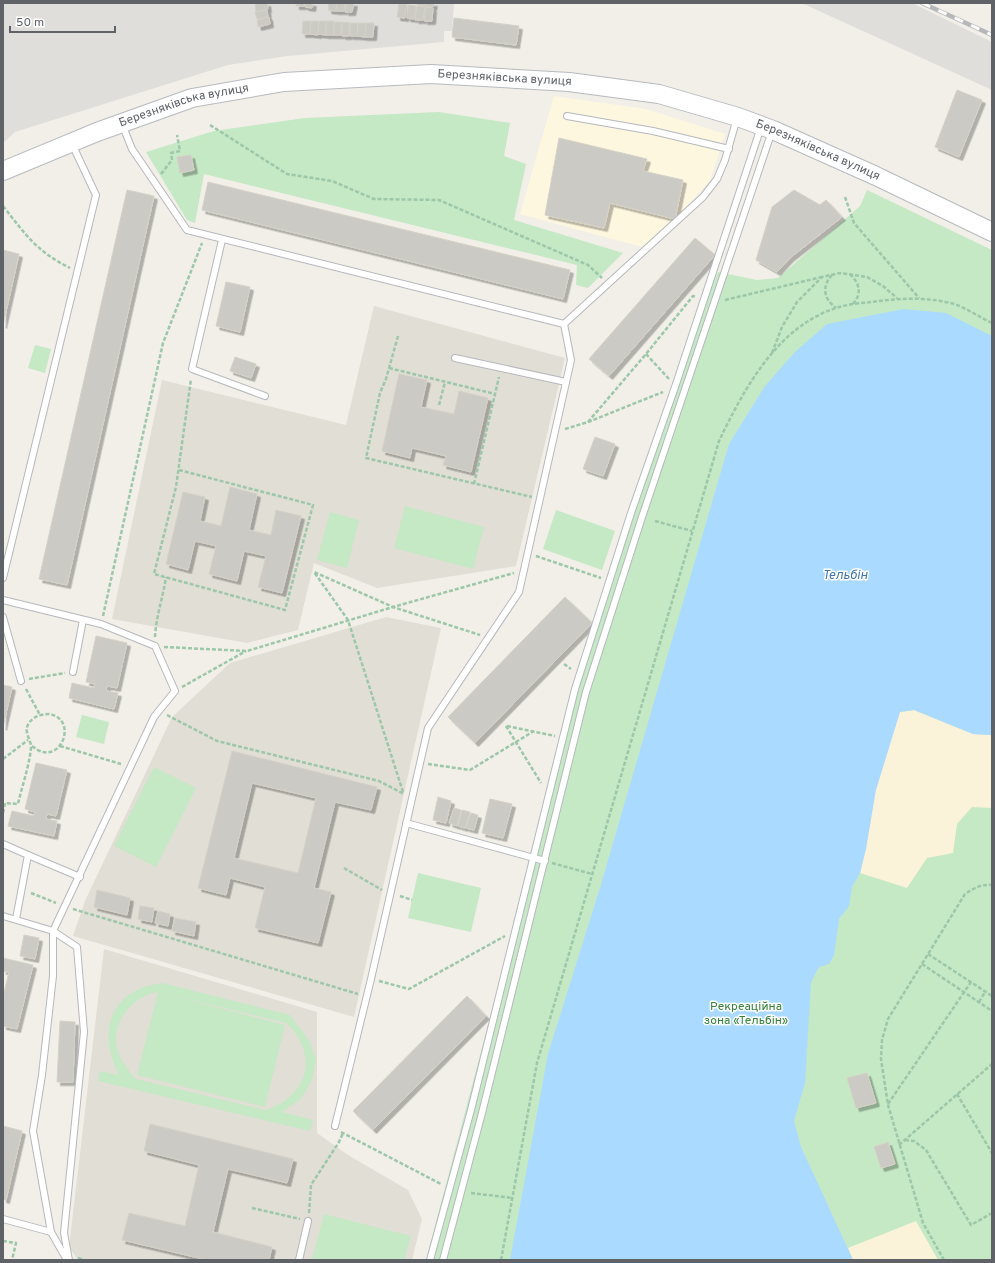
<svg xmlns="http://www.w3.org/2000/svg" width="995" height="1263" viewBox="0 0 995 1263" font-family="Overpass,sans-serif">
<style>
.commercial{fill:#fef7e0}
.industrial{fill:#e0deda}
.education{fill:#e1ded6}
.green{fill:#c5e8c5;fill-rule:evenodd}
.sand{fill:#fbf3d9}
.water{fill:#aadaff}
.building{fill:#cccac5;stroke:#d6d1c6;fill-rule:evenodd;filter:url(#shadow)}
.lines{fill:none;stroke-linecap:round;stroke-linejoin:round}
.lane-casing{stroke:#b5b8bc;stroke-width:8}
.secondary-casing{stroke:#b6babf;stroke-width:20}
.path{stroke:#9cc7a9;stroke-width:2.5;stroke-dasharray:4 2;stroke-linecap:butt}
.lane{stroke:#fff;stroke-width:6}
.secondary{stroke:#fff;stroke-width:18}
.rail-casing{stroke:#b6b7b8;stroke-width:4.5}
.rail{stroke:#fff;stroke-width:3;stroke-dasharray:9;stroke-linecap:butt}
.labels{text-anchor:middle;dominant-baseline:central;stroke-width:3;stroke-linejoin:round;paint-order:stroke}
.street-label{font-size:12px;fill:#5f6368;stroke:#fff}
.park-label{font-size:12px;fill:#348238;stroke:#fff}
.water-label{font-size:13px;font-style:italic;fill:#4174aa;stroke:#fff}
</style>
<defs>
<filter id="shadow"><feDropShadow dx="3.5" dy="3.5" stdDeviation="0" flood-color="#0004"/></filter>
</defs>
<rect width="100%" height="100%" fill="#f1efe8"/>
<!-- commercial -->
<path class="commercial" d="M554,96l92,13 79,25 -15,47 -28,30 -40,36 -122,-33z"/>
<!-- industrial -->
<g class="industrial">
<path d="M3,3h451l-2,28h-8v11l-156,14 -60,9 -213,67 -12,11z"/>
<path d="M798,3h114l80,39v48l-186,-85z"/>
</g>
<!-- education -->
<g class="education">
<path d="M374,306l191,52 -49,208 -139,22 -63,-25 -16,67 -51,13 -135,-24 50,-239 184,45z"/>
<path d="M386,617l55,11 -87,389 -281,-81 12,-35 87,-184 58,-54z"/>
<path d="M104,949l213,63v121l31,22 60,35 14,29 -10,41h-334l-9,-13z"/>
</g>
<!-- green -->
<g class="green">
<path d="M439,112l71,11 -6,33 22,8 -12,56 109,33 -35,35 -12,-3 1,-20 -373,-91 -9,49 -8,-3 -41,-68 68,-21 91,-13z"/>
<path d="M867,190l125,60v1010h-566l153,-580 122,-368 17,-40 39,8 21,-2 82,-72z"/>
<path d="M35,345l16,4 -6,24 -17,-5z"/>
<path d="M405,506l79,21 -11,42 -79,-21z"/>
<path d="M556,510l59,21 -13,39 -59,-21z"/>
<path d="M330,512l29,8 -12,48 -30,-8z"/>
<path d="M82,715l27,7 -5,22 -28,-7z"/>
<path d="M154,767l42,21 -40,79 -42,-21z"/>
<path d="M418,873l63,15 -10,44 -63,-14z"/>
<path d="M162,983l128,32 20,27 6,18 -4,20 -11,19 -19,13 31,8 -3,11 -212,-50 2,-10 19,4c-22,-43 -10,-85 43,-92zM158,992l128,31c34,31 22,74 -21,87l-129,-31c-9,-10 -18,-22 -20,-35 -2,-24 18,-49 42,-52l-21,83 128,32 20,-82z"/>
<path d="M324,1214l87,22 -7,24h-92z"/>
</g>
<!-- sand -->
<g class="sand">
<path d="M914,710l59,24 19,1v73l-20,-1 -15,17 -4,29 -26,5 -20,30 -47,-15c7,-27 10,-54 15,-81 6,-27 16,-54 25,-80z"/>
<path d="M916,1221l22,39h-85l-5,-12z"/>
</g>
<!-- water -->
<path class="water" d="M904,309l42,4 46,23v399l-19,-1 -59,-24 -14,2 -24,78 -10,59 -6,24 -8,14 -3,19 -10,13 -5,36 -5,9 -10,3 -8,15 -6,101 -11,38 7,26 52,113h-343l38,-206 52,-166 129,-444 36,-58 30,-34 32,-28z"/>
<!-- building -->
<g class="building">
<path d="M267,3l1,6 -12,3 -1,-8z"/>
<rect x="296" y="3" width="8" height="3"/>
<path d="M305,3h8l-1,5 -7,-1z"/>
<path d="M329,3h8l-1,8 -8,-1z"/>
<path d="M337,3h8l-1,8h-8z"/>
<path d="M346,3h8l-2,9h-7z"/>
<path d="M417,3h8v3l-8,-1z"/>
<path d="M426,3h8l-1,4 -8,-1z"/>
<path d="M399,4h8l-2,14 -8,-1z"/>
<path d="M408,5l8,1 -2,13 -7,-1z"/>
<path d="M417,6l8,1 -2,13h-8z"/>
<path d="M426,7l7,1 -1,13h-8z"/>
<path d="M267,10l1,7 -11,2 -2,-7z"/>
<path d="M269,17l1,7 -12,3 -1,-7z"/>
<path d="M454,18l65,8 -3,19 -64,-8z"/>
<path d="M303,21h8l-1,13h-8z"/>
<path d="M311,21h7v14l-8,-1z"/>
<path d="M319,21h7v14l-8,-1z"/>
<rect x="326" y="21" width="8" height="14"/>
<path d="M334,22h8l-1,13h-7z"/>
<path d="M342,22l8,1 -1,13h-7z"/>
<path d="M350,23h8l-1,13h-7z"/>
<path d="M358,23h8l-1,14 -8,-1z"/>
<path d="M366,23h8l-1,14h-8z"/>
<path d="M957,90l25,10 -23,57 -24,-10z"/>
<path d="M559,138l88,21 -4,12 40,9 -8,39 -65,-16 -6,25 -59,-13z"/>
<path d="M191,155l3,15 -14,3 -3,-16z"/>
<path d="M208,182l362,88 -7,29 -361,-89z"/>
<path d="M127,190l27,6 -87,389 -28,-6z"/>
<path d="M794,190l26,15 6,-5 16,17 -52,41 -13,14 -21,-12 16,-53z"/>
<path d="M695,238l20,17 -106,121 -20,-17z"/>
<path d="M3,250l16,4 -16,71z"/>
<path d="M226,282l24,5 -10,45 -24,-6z"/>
<path d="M235,357l21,7 -5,14 -21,-7z"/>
<path d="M399,374l28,6 -6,27 33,7 5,-23 29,7 -17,74 -28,-7 3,-9 -34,-8 -2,10 -28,-7z"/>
<path d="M595,437l20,7 -12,32 -20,-7z"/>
<path d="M230,487l27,7 -8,36 22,5 5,-25 25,6 -19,77 -24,-6 8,-31 -22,-5 -7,30 -28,-7 7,-28 -21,-5 -7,29 -22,-6 17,-72 22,5 -5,24 21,5z"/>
<path d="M565,597l27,26 -117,120 -27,-26z"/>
<path d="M96,636l31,7 -10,45 -10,-2 -1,5 12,2 -4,16 -45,-11 3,-15 22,5 1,-4 -9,-2z"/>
<path d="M3,685l9,2 -9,40z"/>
<path d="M232,751l145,36 -6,23 -36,-8 -21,86 17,4 -13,51 -63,-15 10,-41 -35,-9 -4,17 -28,-7zM252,783l64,15 -18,75 -64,-15z"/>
<path d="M36,763l31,7 -11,46 -9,-2 -1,5 11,2 -3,15 -46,-10 4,-15 22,5 1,-4 -10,-3z"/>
<path d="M438,797l13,4 -5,22 -13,-3z"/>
<path d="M490,799l22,5 -9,34 -21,-5z"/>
<path d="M454,808l7,2 -4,16 -8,-3z"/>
<path d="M462,810l8,2 -5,16 -7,-2z"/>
<path d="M471,813l7,2 -4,15 -8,-2z"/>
<path d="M97,890l33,8 -3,17 -33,-8z"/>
<path d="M140,906l14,2 -2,14 -14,-3z"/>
<path d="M158,911l12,3 -2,12 -13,-3z"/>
<path d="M175,918l21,4 -2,14 -22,-5z"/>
<path d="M24,935l15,3 -4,21 -15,-3z"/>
<path d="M3,958l30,7 -16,64 -14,-3v-29l6,-25 -6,-1z"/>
<path d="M467,996l19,20 -113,114 -20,-19z"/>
<path d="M60,1021l15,1 -2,60h-16z"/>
<path d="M867,1073l9,30 -20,5 -9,-30z"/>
<path d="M150,1124l143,35 -6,24 -59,-14 -15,63 59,15 -3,13h-62l-85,-20 7,-27 56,13 14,-61 -55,-14z"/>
<path d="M3,1126l19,5 -16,69 -3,-1z"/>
<path d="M888,1142l7,22 -14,4 -7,-21z"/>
</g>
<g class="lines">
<defs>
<g id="lane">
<path d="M567,116l86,15 76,18"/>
<path d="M122,124l10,25 55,81 377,94 139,-127 14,-18 8,-19 12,-42"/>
<path d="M222,240l-30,129 73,27"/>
<path d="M455,358l111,24"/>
<path d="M3,578l93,-383 -24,-51"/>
<path d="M3,600l98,24 54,22 20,45 -21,26 -101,214v45l-11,99 -9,56 18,101"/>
<path d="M3,617l18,64"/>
<path d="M73,672l10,-52"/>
<path d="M406,823l139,38"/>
<path d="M3,844l25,11 -12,64"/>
<path d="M28,855l52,22"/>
<path d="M3,916l50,15 24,16 7,85 -20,201 5,27"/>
<path d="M335,1126l36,-147 57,-251 91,-136 52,-232 -7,-36"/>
<path d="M3,1219l48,13 16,28"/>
<path d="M299,1260l9,-39"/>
<path d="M430,1260l41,-150 104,-421 56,-176 44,-126 86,-260"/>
<path d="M443,1260l39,-147 104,-421 56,-175 130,-386"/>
</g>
<g id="secondary">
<path id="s1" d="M3,171l94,-39 95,-34 92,-16 147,-8 138,8 90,12 79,23 35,13 103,46 116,56"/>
</g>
</defs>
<!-- lane casing -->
<use href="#lane" class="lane-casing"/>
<!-- secondary casing -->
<use href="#secondary" class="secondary-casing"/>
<!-- path -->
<g class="path">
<path d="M210,125l77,49 45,7 42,18 65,1 149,65 14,13"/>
<path d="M161,174l11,-14 -1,-7 9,-2 -3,-16"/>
<path d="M845,197l9,26 65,75"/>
<path d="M3,206c23,29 33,45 67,62"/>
<path d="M850,274c10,10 12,19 3,30"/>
<path d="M832,275c-11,12 -8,24 4,33"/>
<path d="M725,300l97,-23"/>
<path d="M398,336l-12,43 -6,14 -14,65 166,39"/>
<path d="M772,353l10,-26 15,-25 25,-25 18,-4 27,4 16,9 14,12"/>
<path d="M646,354l23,25"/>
<path d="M389,368l106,26"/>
<path d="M439,405l6,-23"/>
<path d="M588,422l58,-68 47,-58 3,1"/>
<path d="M565,429l23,-7 75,-30"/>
<path d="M179,470l134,35 -28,105 -131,-36 22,-87 15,-108"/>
<path d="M474,484l25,-107"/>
<path d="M655,521l37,10"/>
<path d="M536,556l65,22"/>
<path d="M103,616l60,-273 39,-100"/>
<path d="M155,637c1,-20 8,-40 11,-60"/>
<path d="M164,647l83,4 146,-44 87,28"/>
<path d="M564,664l7,5"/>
<path d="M29,679l36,-6"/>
<path d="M182,687l64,-36"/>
<path d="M26,689l14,26"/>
<path d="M167,715l50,26 162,40 25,13"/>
<path d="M506,726l35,57"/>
<path d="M507,726l48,10"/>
<path d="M60,746l61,18"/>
<path d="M3,759l25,-19"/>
<path d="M428,764l42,6 64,-39"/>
<path d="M403,792l-55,-172 -34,-48 79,35 121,-34"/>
<path d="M3,813l2,-10 13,1c4,-18 11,-37 13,-56 1,-9 -12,-19 3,-30 4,-3 10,-4 15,-4 31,5 11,56 -17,32"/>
<path d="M552,863l40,11"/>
<path d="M344,868l38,22"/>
<path d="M31,893l25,10"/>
<path d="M400,896l12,4"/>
<path d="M73,909l285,85"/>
<path d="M928,954l64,42"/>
<path d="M922,964l70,47"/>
<path d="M379,981l30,8 96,-53"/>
<path d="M979,1002l6,-10"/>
<path d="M957,1094l35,59"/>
<path d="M888,1104l83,-122"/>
<path d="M341,1132l100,52"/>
<path d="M905,1140l9,1 12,9 45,75 21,-12"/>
<path d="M899,1145l93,-81"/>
<path d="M471,1193l42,5"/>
<path d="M252,1208l48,11"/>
<path d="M309,1213l2,-28 28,-43 4,-9"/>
<path d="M3,1241l13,2 -4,17"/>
<path d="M78,1258l6,2"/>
<path d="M501,1260l36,-197 182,-622c25,-52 58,-114 117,-133 12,-4 25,-5 36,-6 27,-4 53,-5 79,1 14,4 28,14 41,20"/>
<path d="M944,1260l-21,-37 -35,-118 -7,-46 1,-19 6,-21 77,-125c9,-6 16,-10 27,-9"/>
</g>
<!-- lane -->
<use href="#lane" class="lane"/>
<!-- secondary -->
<use href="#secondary" class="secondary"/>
<defs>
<path id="rail" d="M922,3l70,32"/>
</defs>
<!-- rail casing -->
<use href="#rail" class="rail-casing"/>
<!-- rail -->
<use href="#rail" class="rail"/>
</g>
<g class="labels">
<!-- street labels -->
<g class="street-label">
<text stroke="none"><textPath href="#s1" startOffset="517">Березняківська вулиця</textPath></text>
<text stroke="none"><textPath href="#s1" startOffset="193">Березняківська вулиця</textPath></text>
<text stroke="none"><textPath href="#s1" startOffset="841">Березняківська вулиця</textPath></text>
</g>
<!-- park labels -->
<g class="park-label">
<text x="746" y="1007">Рекреаційна<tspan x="746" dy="14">зона «Тельбін»</tspan></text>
</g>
<!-- water labels -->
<g class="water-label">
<text x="845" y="576">Тельбін</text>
</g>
</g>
<!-- border -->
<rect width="995" height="1263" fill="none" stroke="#5f6368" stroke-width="8"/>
<!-- scale -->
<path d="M10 26v6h105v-6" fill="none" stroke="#5f6368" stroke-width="2"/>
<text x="16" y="26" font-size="12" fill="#5f6368" stroke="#ffffff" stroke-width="3" paint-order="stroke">50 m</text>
</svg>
